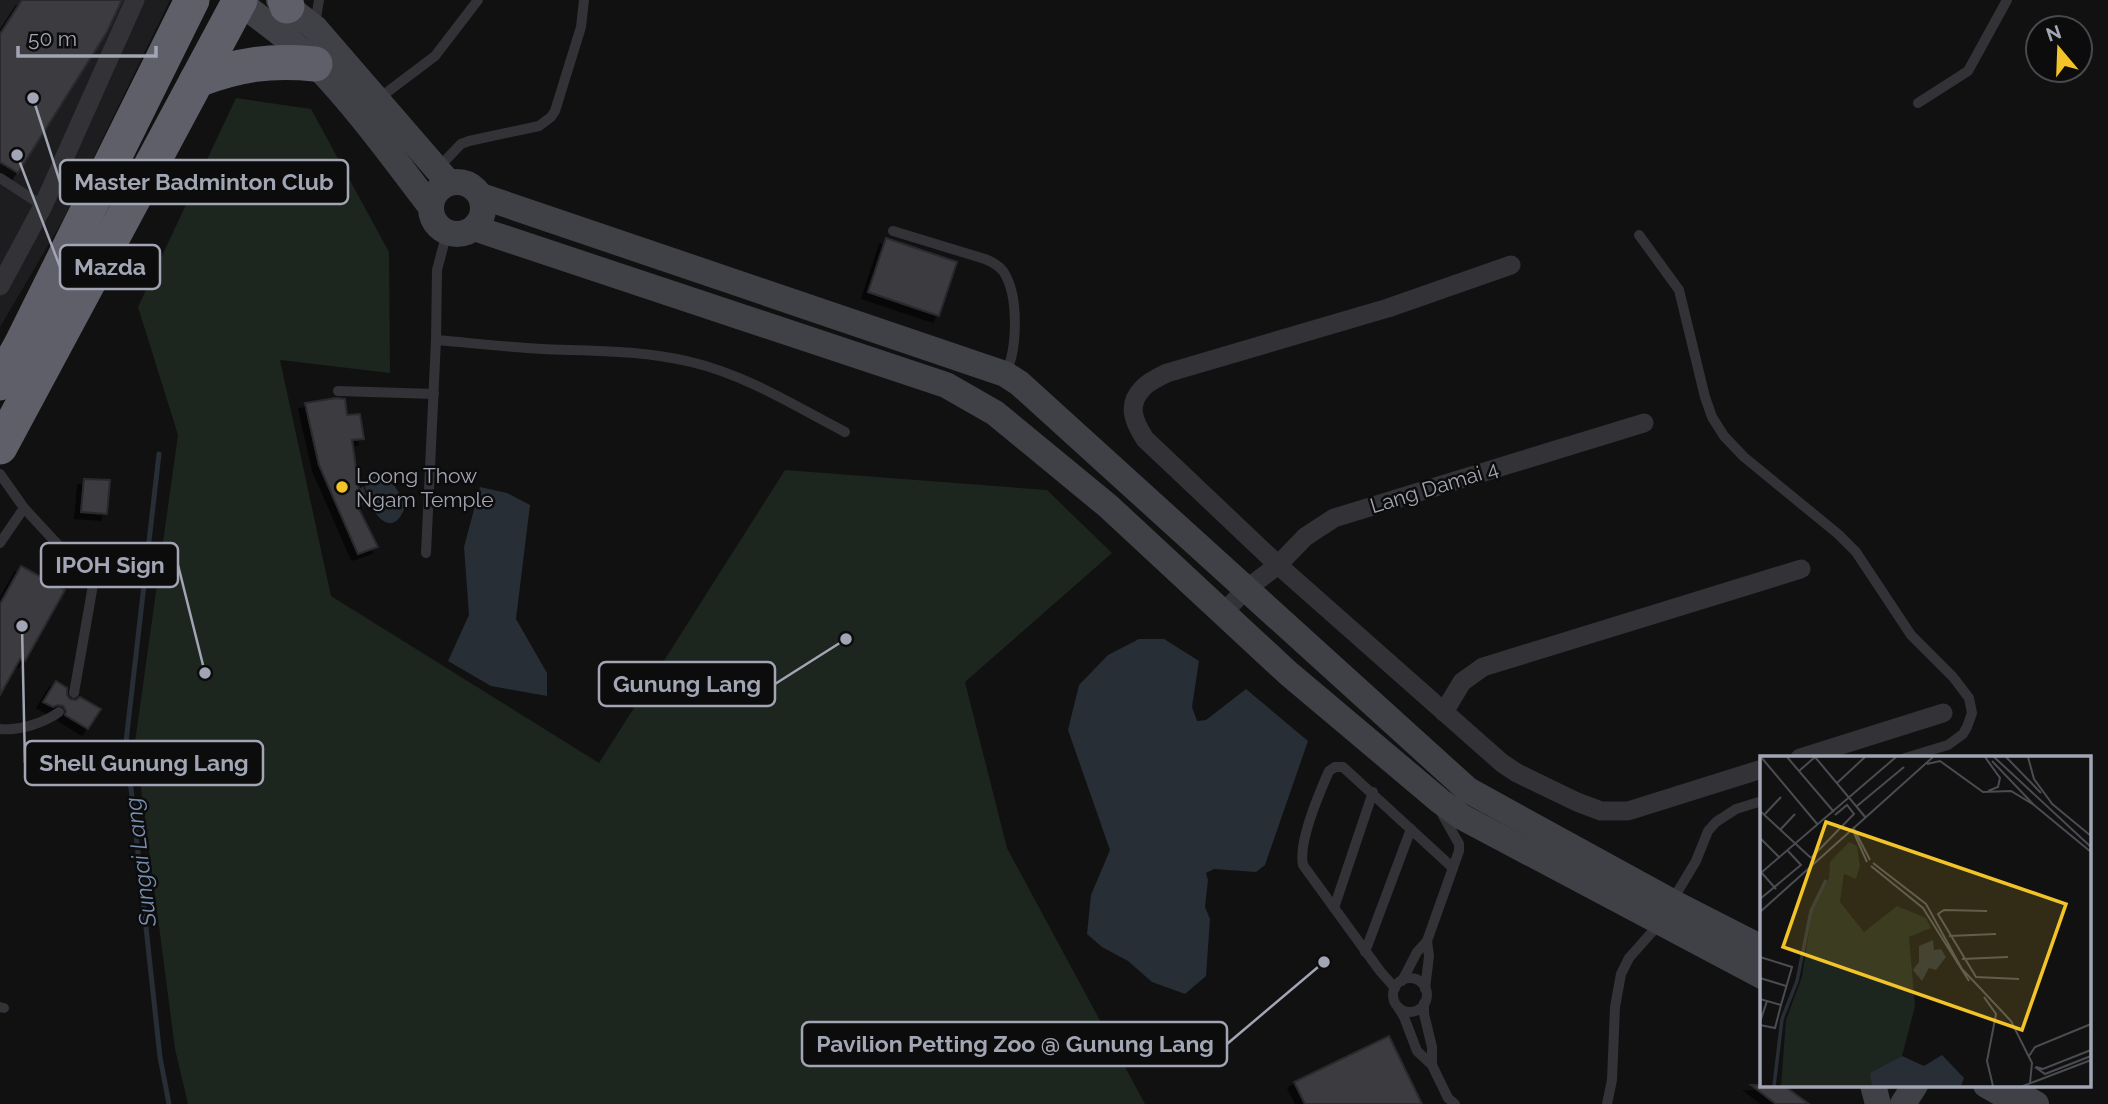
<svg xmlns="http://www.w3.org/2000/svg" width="2108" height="1104" viewBox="0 0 2108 1104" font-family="Raleway,sans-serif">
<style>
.built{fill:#1d1d1f}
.green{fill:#1d251f}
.water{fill:#272e36}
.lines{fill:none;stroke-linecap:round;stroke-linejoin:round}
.stream{stroke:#272e36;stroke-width:5}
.building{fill:#3b3b3f;stroke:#2b2b2e;stroke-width:2;filter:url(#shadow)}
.lane{stroke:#323237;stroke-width:10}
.street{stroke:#323237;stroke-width:19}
.secondary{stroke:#404147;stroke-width:26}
.highway{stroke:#5e5f68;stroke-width:35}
.poi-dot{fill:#f2c429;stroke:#0c0c0d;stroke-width:2.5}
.labels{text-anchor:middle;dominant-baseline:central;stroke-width:5;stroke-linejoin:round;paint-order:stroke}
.poi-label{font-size:21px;fill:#a2a5b3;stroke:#0c0c0d;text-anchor:start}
.street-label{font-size:21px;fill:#a2a5b3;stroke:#0c0c0d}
.water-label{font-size:23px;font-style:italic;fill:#788faf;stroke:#0c0c0d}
.inset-river{fill:none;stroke:#272e36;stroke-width:3.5}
.inset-road{fill:none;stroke:#4b4c52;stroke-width:2}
.view{fill:#f2c429;fill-opacity:0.15;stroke:#f2c429;stroke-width:3.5}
.inset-edge{fill:none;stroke:#a2a5b3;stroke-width:3.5}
.leader{fill:none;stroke:#a2a5b3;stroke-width:2.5}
.callout-dot{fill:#a2a5b3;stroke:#0c0c0d;stroke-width:2.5}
.callout{fill:#0c0c0d;stroke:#a2a5b3;stroke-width:2.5}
.callout-label{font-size:23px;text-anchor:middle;font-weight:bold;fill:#a2a5b3}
</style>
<defs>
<filter id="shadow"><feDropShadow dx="-6" dy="6" stdDeviation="0" flood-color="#0009"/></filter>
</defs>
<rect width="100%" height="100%" fill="#111112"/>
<!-- built -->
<path class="built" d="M0,0h170l-107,220 -63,107z"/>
<!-- green -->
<path class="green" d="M236,98l75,11 78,143 1,121 -110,-13 51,236 268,167 186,-293 262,20 65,63 -147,129 42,166 138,256h-957l-13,-55 -40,-307 43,-307 -40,-128z"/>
<!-- water -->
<g class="water">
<path d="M379,475c15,4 21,19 26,32 -14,38 -39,0 -40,-23l6,-6z"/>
<path d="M480,487l27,6 23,12 -14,114 31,54v23l-56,-10 -43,-25 21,-46 -5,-68z"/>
<path d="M1139,639h25l35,22 -7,46 5,14 9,-1 40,-31 62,52 -43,124 -9,7 -42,-3 -8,4 2,7 -3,27 5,12 -4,57 -21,18 -33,-12 -24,-21 -26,-14 -15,-13 4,-39 19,-45 -42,-120 11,-45 29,-30z"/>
</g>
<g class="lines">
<!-- stream -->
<path class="stream" d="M159,454l-33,288 34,315 9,47"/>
</g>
<!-- building -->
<g class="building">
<path d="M22,0h100l-15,32 -89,141 -18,-11v-128z"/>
<path d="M886,238l71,24 -18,54 -71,-24z"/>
<path d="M336,398l9,1 2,16 13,-1 4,25 -12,1 7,50 4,-2 4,14 -10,3 21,42 -20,7 -39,-89 -14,-62z"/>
<path d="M84,479l26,1 -3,34 -26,-2z"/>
<path d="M21,566l44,24 -40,71 -5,-2 -20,36v-91z"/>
<path d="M56,681l11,7v7l3,4 6,1 4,-3 21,12 -13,20 -23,-14 1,-4 -3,-5 -5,-1 -5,2 -10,-5z"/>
<path d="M1389,1036l33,68h-117l-11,-22z"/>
<path d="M1751,1085h32l26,19h-33z"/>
</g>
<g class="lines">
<!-- lane -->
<g class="lane">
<path d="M315,24l4,-24"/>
<path d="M378,99l57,-43 43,-56"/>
<path d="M1918,103l50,-32 39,-71"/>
<path d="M438,168l23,-24 8,-3 70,-15 12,-9 4,-6 26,-84 3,-27"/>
<path d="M0,178l43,28"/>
<path d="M893,231l92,28c8,3 13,6 18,12 16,23 15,79 2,103"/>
<path d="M1639,235l40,55 26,107 7,20 12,19 20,21 94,77 18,18 55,83 42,42 16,21 3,15 -5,14 -4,7 -15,11 -43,13"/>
<path d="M436,340c35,3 71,7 106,9 50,2 100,1 149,13 55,13 104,44 154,70"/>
<path d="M338,391l96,3"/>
<path d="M0,474l24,34 50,54 19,23 -19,108"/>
<path d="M0,543l24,-35"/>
<path d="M426,553l10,-213 1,-70 10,-38"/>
<path d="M0,729c19,2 44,-6 59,-17"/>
<path d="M1672,901l24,-40 12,-30 8,-9 20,-13 26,-8"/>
<path d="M1334,908l39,-116"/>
<path d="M1365,952l46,-123"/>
<circle cx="1410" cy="995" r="17"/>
<path d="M1402,981l15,-29 10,-11 32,-90v-7l-18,-32"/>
<path d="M1395,988l-15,-17 -77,-106c-5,-23 16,-71 26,-94l6,-4h8l110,101"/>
<path d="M1425,989l4,-33 -2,-15"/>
<path d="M1424,1003v11l8,33v18"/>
<path d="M0,1007l4,1"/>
<path d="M1398,1007l6,10 13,34 15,14 16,33 7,6"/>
<path d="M1607,1104l5,-24 3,-73 6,-33 8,-16 31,-35"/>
</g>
<!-- street -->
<g class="street">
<path d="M1511,265l-123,43 -221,65c-8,4 -19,9 -24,15 -17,17 -9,34 2,51l133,126 224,198 15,10 60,29 24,9h27l134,-42"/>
<path d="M0,286l43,-80 92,-206"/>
<path d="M1223,613l22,-23 33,-25 27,-28 29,-19 310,-95"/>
<path d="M1444,712l18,-30 21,-15 318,-98"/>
<path d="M1800,758l143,-45"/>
</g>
<!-- secondary -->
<g class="secondary">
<path d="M238,0c25,22 55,40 78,65 42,44 78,94 115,142"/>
<path d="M279,0l36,28 134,155"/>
<circle cx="457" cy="208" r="26"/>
<path d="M481,196l524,178 14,9 449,407 204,112 90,46"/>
<path d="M474,228l472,157 49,28 113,93 180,167 152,128 22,16 300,159"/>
<path d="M1873,1085l5,19"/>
<path d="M1986,1085l25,14 18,1 7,4"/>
<path d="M1903,1104l12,-19"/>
</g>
<!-- highway -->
<g class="highway">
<path d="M285,0l2,6"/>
<path d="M197,80c43,-16 72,-20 118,-16"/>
<path d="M0,383l21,-38 171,-345"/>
<path d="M0,447l240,-447"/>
</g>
</g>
<!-- markers -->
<circle class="poi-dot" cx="342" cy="487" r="7"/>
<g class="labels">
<!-- poi labels -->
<g class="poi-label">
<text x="356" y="475">Loong Thow<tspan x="356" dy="24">Ngam Temple</tspan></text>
</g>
<!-- street labels -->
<g class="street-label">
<text transform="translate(1434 487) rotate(-17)">Lang Damai 4</text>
</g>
<!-- water labels -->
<g class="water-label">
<text transform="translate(140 862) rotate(-97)">Sungai Lang</text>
</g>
</g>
<!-- overview -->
<g transform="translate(1760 756)">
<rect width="331" height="331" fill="#111112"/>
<path d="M89,86l8,4 3,20 -4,13 -12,-5 -4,28 24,30 33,-26 29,12 5,10 -22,9 6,69 -13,50 -28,16 -2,14h-91l5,-66 16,-43 10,-66 17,-33 1,-16z" fill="#1d251f"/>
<path d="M173,184l1,10 7,-1 5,8 -10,13 -7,-2 -7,13 -9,-11 6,-8v-16zM182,299l22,23 -3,8h-89l-2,-13 32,-17 22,10z" fill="#272e36"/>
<path class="inset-river" d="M14,330l8,-67 15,-38 14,-70 15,-31M143,330l11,-10 20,-4 5,-14"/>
<path class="inset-road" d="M1,1l57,68M27,1l47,55M55,1l51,61M225,1l15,21 -2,9 -10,4M234,1l97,90M246,1l35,36M268,1l6,22 19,26M232,5l42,44 57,47M167,8l13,-3 43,31 28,-1 23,14M39,15l16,-14M77,27l28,-26M291,47l40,33M97,50l47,-39M0,55l51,47M4,59l17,-18M93,71l17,33M20,74l15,-16M94,77l13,29M0,82l20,20M51,102l43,-44 -7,-9 -12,10M113,107l53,41 36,65 49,52 21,42 -2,20M111,110l52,42 46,73M1,116l15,17M2,116l134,-115M0,143l41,-34 -13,-14M227,155l-43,-1 -6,4 38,63 43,2M0,156l173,-155M189,180l47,-2M0,201l32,10 -11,38 -21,-6M202,203l46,-2M0,222l26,8M224,241l12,17 -9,47 6,25M0,266l7,-21M0,269l15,3 6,-23M269,300l6,-9 56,-23M275,311l10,7 46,-18M276,311l7,2 48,-19M263,330l68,-26"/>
<path class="view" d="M66,66l240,82 -44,126 -239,-83z"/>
<rect width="331" height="331" class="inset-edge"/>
</g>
<!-- callouts -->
<path class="leader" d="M33 98L60 182M17 155L60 267M205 673L178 565M846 639L775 684M22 626L25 763M1324 962L1227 1044"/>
<g class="callout-dot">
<circle cx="33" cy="98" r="7"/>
<circle cx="17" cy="155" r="7"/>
<circle cx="205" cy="673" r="7"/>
<circle cx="846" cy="639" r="7"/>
<circle cx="22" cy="626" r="7"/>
<circle cx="1324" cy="962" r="7"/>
</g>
<g class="callout">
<rect x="60" y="160" width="288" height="44" rx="7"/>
<rect x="60" y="245" width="100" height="44" rx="7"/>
<rect x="41" y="543" width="137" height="44" rx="7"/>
<rect x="599" y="662" width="176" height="44" rx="7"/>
<rect x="25" y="741" width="238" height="44" rx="7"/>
<rect x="802" y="1022" width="425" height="44" rx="7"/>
</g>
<g class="callout-label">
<text x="204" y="190">Master Badminton Club</text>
<text x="110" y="275">Mazda</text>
<text x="110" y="573">IPOH Sign</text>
<text x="687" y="692">Gunung Lang</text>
<text x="144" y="771">Shell Gunung Lang</text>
<text x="1015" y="1052">Pavilion Petting Zoo @ Gunung Lang</text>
</g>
<!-- north arrow -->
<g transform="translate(2059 49) rotate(341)"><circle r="33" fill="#0c0c0d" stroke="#48494f" stroke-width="2"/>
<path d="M0-5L12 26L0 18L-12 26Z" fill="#f2c429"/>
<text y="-10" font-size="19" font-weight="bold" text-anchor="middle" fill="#a2a5b3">N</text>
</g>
<!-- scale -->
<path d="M18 46v10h138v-10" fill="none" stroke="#a2a5b3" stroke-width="3.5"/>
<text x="28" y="46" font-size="21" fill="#a2a5b3" stroke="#0c0c0d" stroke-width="5" paint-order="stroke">50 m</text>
</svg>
